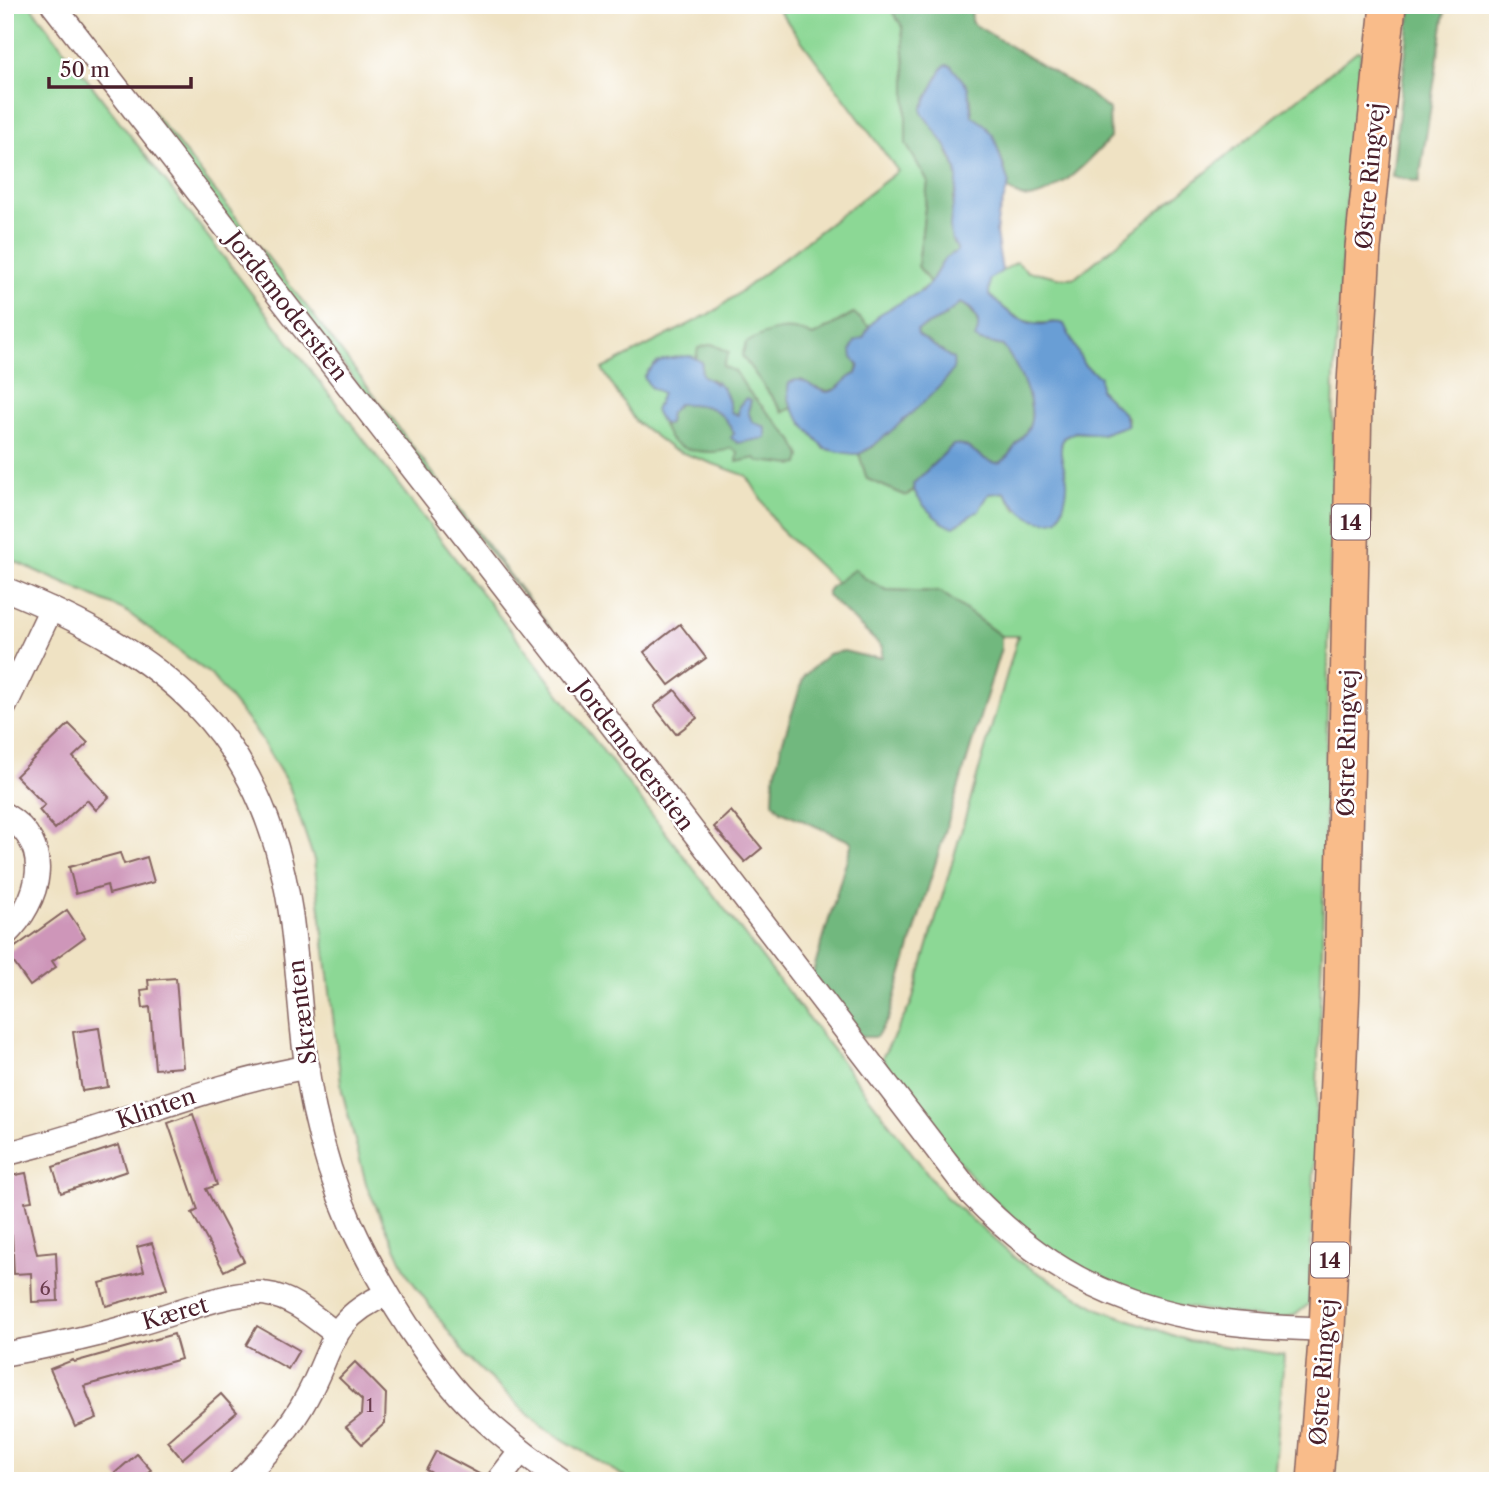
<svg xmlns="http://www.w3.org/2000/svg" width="1503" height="1486" viewBox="0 0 1503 1486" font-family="'Libre Caslon Text',serif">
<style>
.green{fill:#8cd895;stroke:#6b7c60;stroke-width:2}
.forest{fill:#71b87e;stroke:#5e6c54;stroke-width:2}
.water{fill:#699ed5;stroke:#5a5e80;stroke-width:2}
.building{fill:#ce96b9}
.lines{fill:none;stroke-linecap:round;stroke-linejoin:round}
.minor-casing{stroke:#846360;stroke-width:26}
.primary-casing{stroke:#846360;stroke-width:38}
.minor{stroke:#fff;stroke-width:23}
.primary{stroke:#f9bc8a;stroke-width:35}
.labels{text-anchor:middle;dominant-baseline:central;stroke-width:5;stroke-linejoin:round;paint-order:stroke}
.number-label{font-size:19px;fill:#6b3d4e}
.shield{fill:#fff;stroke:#80626b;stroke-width:2}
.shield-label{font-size:21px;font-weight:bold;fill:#4a1f2b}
.street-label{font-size:23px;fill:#4a1f2b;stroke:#fff}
</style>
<rect width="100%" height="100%" fill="#fff"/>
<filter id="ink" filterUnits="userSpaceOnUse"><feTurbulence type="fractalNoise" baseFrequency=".0143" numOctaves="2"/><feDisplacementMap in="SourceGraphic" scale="14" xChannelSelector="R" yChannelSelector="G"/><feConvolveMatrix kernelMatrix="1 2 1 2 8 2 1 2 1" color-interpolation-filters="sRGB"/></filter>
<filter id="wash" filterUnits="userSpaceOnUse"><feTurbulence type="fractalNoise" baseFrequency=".00686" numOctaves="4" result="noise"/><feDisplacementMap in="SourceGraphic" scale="28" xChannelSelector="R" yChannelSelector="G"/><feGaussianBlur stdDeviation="1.57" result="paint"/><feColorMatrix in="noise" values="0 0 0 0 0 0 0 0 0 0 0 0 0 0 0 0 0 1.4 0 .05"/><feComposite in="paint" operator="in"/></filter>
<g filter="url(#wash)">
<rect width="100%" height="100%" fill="#efe2c3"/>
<!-- green -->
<g class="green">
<path d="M5,5h25l915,1191 72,64 82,49 90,32 95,14 -10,126h-643l-90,-55 -73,-68 -59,-81 -42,-90 -25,-96 -28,-231 -25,-74 -33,-55 -45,-56 -85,-64 -121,-54z"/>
<path d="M62,5h10l50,68 186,235 283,374z"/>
<path d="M775,5h113l14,21 4,53 1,65 21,38 -10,84 12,17c-18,18 -44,24 -61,44l-16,-14 -40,23 -70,20 39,56 10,-4 33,41 34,5 8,25 40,17 6,-6 14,18 51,2 11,-16 15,-2 13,18 50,-27 -8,-27 4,-18 12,-6 27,2 25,-9 1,-7 -28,-28v-13l-16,-12 -30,-43c-29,6 -44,-8 -65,-27v-16l28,-17 11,10c18,-1 28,9 48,5l281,-226 4,1 -13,126 -14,199 -12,572 -13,355 -14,11 -20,5 -114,-16 -72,-32 -56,-33 -54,-54 -62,-74 -35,-53 29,-54 107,-368h-17l-60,-44 -55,-2 -24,-13 -7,-7 -18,13 -58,-55 -32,-52 -75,-27 -37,-28 -33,-52 113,-58 183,-140z"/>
</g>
<!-- forest -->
<g class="forest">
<path d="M888,5h83l1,18 119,72 18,15 1,28c-19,21 -48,52 -76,59 -9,3 -18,-3 -26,-8l1,-5c-9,-28 -11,-51 -37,-68l-1,-15 -24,49 8,16 2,12 1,8 -5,13 4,52 -12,7 -15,25 -12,-17 10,-84 -22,-38v-65l-4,-53z"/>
<path d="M1411,5h35l-27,177 -27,-6z"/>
<path d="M960,303c17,7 19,21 20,38l23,5c13,17 36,59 26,81 -4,7 -11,15 -16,22 -4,5 -8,13 -16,14 -16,0 -26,-22 -44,-18l-40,39v6l-6,6 -40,-17 -8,-25 14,-7 80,-88 -35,-24 -1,-5 25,-12z"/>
<path d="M854,313l15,14 -6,11 -7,36c-7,2 -9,5 -14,10 -13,14 -27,3 -41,-4l-13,19 4,9 -9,4 -41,-56 4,-13c22,-13 43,-19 67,-7z"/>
<path d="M712,344l17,8 -6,14 13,6 12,19 45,49 8,16 -2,8c-14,3 -25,-4 -40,-2l-4,-4 -18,4 1,-9 -7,-5c-12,7 -45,4 -57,-5 -6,-4 -9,-13 -12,-20l6,2 2,-12 8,-9c33,-2 49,7 60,39l14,-4v-17l-4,-11 3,-11 -13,15 -7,-3c-2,-20 -10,-18 -19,-33l-6,1 -5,-6 1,-12 -6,-3 2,-11z"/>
<path d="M855,569l8,8 23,13 55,2 60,44v12l-113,371 -12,18h-15l-49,-61 40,-134 -71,-31 -8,-9 1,-23 7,-32 23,-71 24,-22 16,-3 24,6h14v-10l-55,-52 2,-7z"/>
</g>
<!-- water -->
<g class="water">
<path d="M947,65l4,1 17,21 4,29 12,8 10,13 15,47 -11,33 -2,16 6,38 -12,8 -1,16c13,12 29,28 48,29 10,1 17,-4 27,0l20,41 16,12v13l24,24 4,11 -26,9 -27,-2 -12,6c-6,17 2,27 4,43 1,12 -4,28 -9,38 -24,9 -41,-10 -54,-27l-15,2 -10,16 -25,17c-15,-2 -40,-28 -41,-43l40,-39c18,-4 28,18 44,18 8,-1 12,-9 16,-14 5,-7 12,-15 16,-22 10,-21 -13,-64 -26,-81l-23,-5 -5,-3c8,-15 0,-30 -15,-35l-18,15 -25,12 1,5 35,24c1,6 1,10 -3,15 -9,14 -79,78 -92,80 -9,1 -23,-4 -33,-5 -14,-17 -43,-41 -36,-66 14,-10 24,8 38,9 13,0 17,-15 29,-18l3,-9 -7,-7 -1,-8 4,-9 8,-3 6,-11 11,-13 43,-24 7,-7 15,-25 12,-7v-3c-18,-22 5,-53 -1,-79 -5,-20 -22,-39 -34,-56v-5l21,-41z"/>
<path d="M691,356l11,6c-3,20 4,13 13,22l1,-3c10,8 13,19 15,31l7,3 1,-9 7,-8 5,2 -3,11 4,11 14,5v11l-28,5 -7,-5 3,-5c-13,-26 -29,-30 -56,-29l-8,9 -2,12 -6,-2 -7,-12 7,-18 -12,-6 -6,-10c11,-19 26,-20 47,-21z"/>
</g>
<g id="blocks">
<!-- building -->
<g class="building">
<path d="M680,624l26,34 -37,27 -25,-33z"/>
<path d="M675,690l22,28 -21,16 -22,-28z"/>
<path d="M69,724l19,19 -15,14 36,40 -13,13 -9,-10 -32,29 -16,-19 6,-5 -29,-29z"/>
<path d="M731,811l31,37 -17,14 -31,-35z"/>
<path d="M120,853l4,11 23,-7 7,25 -45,12 -2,-9 -31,9 -7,-27z"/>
<path d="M67,910l18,27 -33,24 4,6 -26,19 -23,-33z"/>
<path d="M176,978l7,89 -28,2 -5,-62 -7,1 -2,-18 8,-1 -1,-9z"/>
<path d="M99,1028l9,59 -26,4 -9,-59z"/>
<path d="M193,1114l24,71 -11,4 38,72 -20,10 -32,-58 6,-3 -30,-87z"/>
<path d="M119,1145l8,26 -66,22 -8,-26z"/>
<path d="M26,1173l6,28 -7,1 12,52 19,-2 2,49 -26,1 -1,-29 -17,1 -2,-39 -7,2v-60z"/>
<path d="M152,1243l15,46 -61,17 -6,-23 44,-12 -7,-24z"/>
<path d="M257,1326l42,24 -11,19 -42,-24z"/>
<path d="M174,1334l7,25 -97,27 13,32 -22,9 -25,-58 23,-9 1,2z"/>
<path d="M355,1362l31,32 -1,29 -23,21 -16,-17 15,-12 1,-15 -23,-22z"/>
<path d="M221,1394l16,18 -55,47 -15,-18z"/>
<path d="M436,1451l49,26 -1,4h-38l-20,-11z"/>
<path d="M137,1454l14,16 -3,2 8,9h-35l-6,-8z"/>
</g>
</g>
</g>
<g filter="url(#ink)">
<use href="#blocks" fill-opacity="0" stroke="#846360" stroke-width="2"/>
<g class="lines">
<defs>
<g id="minor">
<path d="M53,5l541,697 377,492c107,111 206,132 356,135"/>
<path d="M5,589c159,64 257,142 285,320 10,66 10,134 24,200 18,85 48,147 95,219 20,29 40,59 66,83 27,26 57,49 88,70"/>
<path d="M5,706l46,-97"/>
<path d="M5,815c50,29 36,86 0,120"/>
<path d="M5,1154c103,-24 199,-69 303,-87"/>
<path d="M5,1354c46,-8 91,-18 136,-31 33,-9 93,-34 125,-29 26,3 49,24 69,39"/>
<path d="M240,1481c25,-25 51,-53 67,-84 27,-49 22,-78 80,-103"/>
<path d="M498,1481l23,-30"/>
</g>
<path id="primary" d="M1315,1481l12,-152 15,-341 12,-587 9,-153 25,-243"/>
</defs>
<!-- minor casing -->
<use href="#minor" class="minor-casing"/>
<!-- primary casing -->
<use href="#primary" class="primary-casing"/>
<!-- minor -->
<use href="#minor" class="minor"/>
<!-- primary -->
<use href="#primary" class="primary"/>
</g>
</g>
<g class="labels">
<!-- number labels -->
<g class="number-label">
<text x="45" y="1288">6</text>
<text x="370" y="1405">1</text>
</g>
<!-- shield labels -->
<g class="shield">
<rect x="1332" y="504.5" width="38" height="35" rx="5"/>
<rect x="1311" y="1242.5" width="38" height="35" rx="5"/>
</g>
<g class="shield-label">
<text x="1351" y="522">14</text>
<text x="1330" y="1260">14</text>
</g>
<!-- street labels -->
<g class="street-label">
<text transform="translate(1370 176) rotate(-85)">Østre Ringvej</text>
<text transform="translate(287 306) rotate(52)">Jordemoderstien</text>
<text transform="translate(1347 743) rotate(-89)">Østre Ringvej</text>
<text transform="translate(634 755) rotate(53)">Jordemoderstien</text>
<text transform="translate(302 1012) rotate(-97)">Skrænten</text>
<text transform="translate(156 1108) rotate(-19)">Klinten</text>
<text transform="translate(175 1313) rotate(-16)">Kæret</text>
<text transform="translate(1323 1372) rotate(-86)">Østre Ringvej</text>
</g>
</g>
<!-- margin -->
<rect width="1503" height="1486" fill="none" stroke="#fff" stroke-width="28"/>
<!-- scale -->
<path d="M49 77v10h142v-10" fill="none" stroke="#4a1f2b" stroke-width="3.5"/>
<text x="60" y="77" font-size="21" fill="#4a1f2b" stroke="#ffffff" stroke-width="5" paint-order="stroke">50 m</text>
</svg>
